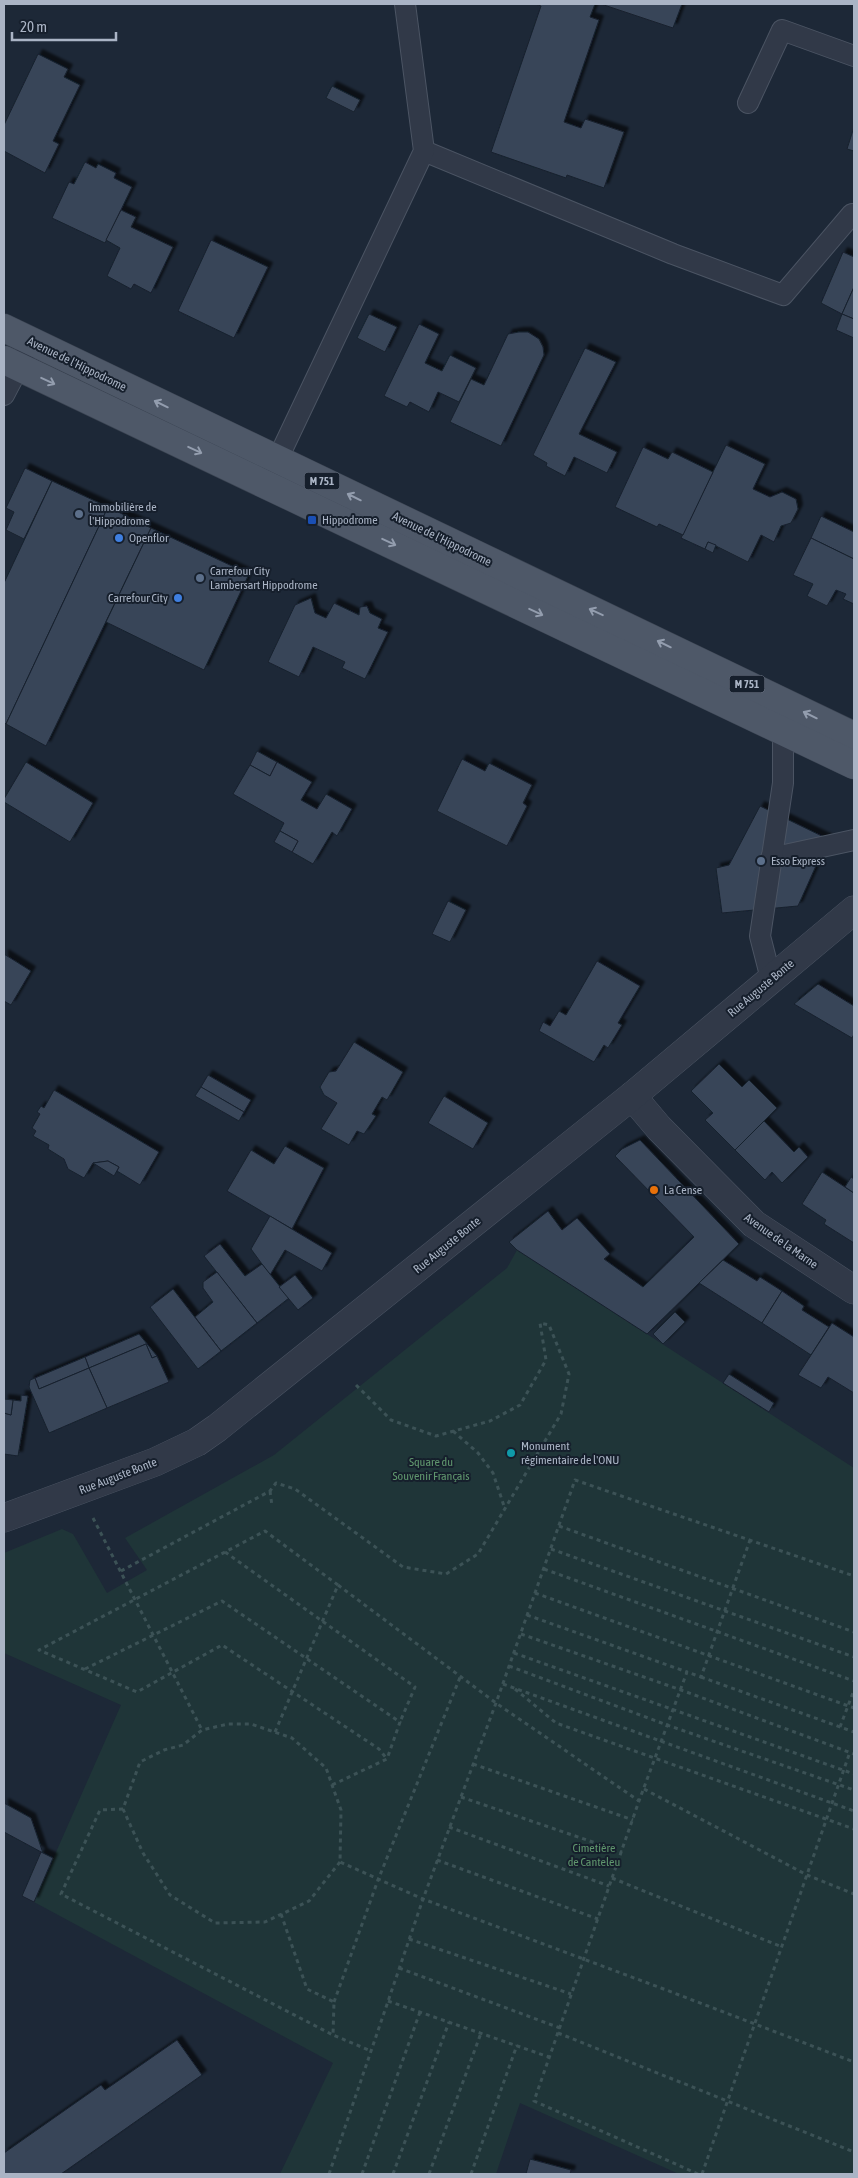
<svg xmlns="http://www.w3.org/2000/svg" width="858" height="2178" viewBox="0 0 858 2178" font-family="'Asap Condensed',sans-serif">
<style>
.green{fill:#1f3538}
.building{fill:#384558;stroke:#18212e;filter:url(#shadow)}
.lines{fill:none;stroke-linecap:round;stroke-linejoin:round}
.service-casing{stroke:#4b5463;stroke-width:22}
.minor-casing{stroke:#4b5463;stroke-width:29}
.tertiary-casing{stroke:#4b5463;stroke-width:29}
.primary-casing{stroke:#3a4351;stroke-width:29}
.path{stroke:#3c5256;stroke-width:3;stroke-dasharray:4 4;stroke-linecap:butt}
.service{stroke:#313948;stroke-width:20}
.minor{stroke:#313948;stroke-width:28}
.tertiary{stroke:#313948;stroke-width:28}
.primary{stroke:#4e5868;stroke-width:28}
.oneway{stroke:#939dae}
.service-dot{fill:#5c6f8a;stroke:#161f2c;stroke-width:2}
.transit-dot{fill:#1a4fb4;stroke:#161f2c;stroke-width:2}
.shop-dot{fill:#3f7fe0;stroke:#161f2c;stroke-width:2}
.food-dot{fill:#e8710a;stroke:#161f2c;stroke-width:2}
.culture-dot{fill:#0f9aa8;stroke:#161f2c;stroke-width:2}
.labels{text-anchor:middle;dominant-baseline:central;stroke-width:4;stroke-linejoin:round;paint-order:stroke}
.shield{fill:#161f2c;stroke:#7e8797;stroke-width:1}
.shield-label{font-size:11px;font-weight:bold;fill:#aab4c5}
.street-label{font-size:12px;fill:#aab4c5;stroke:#161f2c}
.poi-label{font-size:12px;fill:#aab4c5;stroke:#161f2c;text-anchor:start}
.park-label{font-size:12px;fill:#60976e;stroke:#161f2c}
</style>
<defs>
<filter id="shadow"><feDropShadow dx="4.5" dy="-4.5" stdDeviation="1" flood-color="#0009"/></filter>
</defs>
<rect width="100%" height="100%" fill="#1d2837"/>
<!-- green -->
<path class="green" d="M517,1250l337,218v706h-175l-159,-71 -24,71h-216l53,-111 -299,-161 87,-197 -117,-52v-100l58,-24 11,5 34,59 40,-23 -22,-32 149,-83 233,-187z"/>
<!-- building -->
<g class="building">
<path d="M535,4h60l-5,13 9,3 -35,102 17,6 4,-9 39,13 -20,56 -37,-13 -1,3 -75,-26 50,-146z"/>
<path d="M601,4h81l-9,24z"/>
<path d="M38,54l30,15 -4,8 16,8 -27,56 6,3 -14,29 -41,-22v-26z"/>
<path d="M332,86l28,14 -6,12 -28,-14z"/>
<path d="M854,127v24l-7,-2z"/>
<path d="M85,162l11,6 2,-4 18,9 -2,5 18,9 -27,56 -53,-25 17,-36 5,2z"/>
<path d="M121,210l15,7 -5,10 42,20 -22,46 -17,-9 -3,5 -24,-13 13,-28 -14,-8z"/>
<path d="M211,240l57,27 -34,71 -56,-27z"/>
<path d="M843,252l11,5v30l-12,27 -21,-11z"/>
<path d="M854,287v32l-12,-5z"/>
<path d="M369,314l28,13 -12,25 -28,-14z"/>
<path d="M842,314l12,5v19l-18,-8z"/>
<path d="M419,324l20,10 -14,29 17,8 8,-16 26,13 -17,34 -21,-10 -9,20 -19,-10 -3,5 -23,-11z"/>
<path d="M519,332h9l11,7 4,8 1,8 -43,91 -51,-24 21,-43 13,6 24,-51z"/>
<path d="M585,348l31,14 -37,72 38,18 -10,21 -33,-16 -9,19 -19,-10 1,-3 -14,-8z"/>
<path d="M726,445l39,19 -12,25 17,8 12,-5 14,7 2,10 -7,14 -10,3 -7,16 -13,-7 -13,27 -40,-20 -3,7 -24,-11z"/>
<path d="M643,447l25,12 4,-7 41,20 -30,63 -24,-11 -2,3 -42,-20z"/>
<path d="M25,468l27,13 -28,58 -18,-9 8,-18 -8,-4z"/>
<path d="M52,481l56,26 -102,217 -2,-2v-139z"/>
<path d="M108,507l43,21 -105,218 -40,-22z"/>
<path d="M821,516l33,16v27l-43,-21z"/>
<path d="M151,528l98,46 -45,96 -98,-48z"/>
<path d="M811,538l43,21v45l-11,-5 3,-5 -10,-4 -9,16 -20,-10 6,-12 -20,-9z"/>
<path d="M708,542l8,3 -3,8 -8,-4z"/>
<path d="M311,598l4,15 11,5 8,-15 25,12 1,-8 7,-1 3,7 12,6 -4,9 10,4 -23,47 -23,-11 3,-6 -32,-15 -14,30 -31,-15 27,-57z"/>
<path d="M257,751l20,11 -7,14 -20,-11z"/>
<path d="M462,759l23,12 4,-8 43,22 -9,18 4,3 -20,40 -70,-35z"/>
<path d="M26,762l67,41 -23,39 -66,-40v-3z"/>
<path d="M277,762l35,20 -11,18 16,9 9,-15 26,15 -15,27 -5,-4 -19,32 -21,-12 6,-11 -18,-10 4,-8 -51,-29 17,-29 20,11z"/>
<path d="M760,806l68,33 -30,67 -76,7 -6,-45 13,-3z"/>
<path d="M280,831l18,10 -6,11 -18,-10z"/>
<path d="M448,901l18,9 -16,32 -18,-8z"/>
<path d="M4,954l27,17 -20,34 -7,-4z"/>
<path d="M597,961l43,25 -22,37 4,2 -14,23 -4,-3 -10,17 -55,-31 4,-9 7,4 9,-15 7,4z"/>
<path d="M818,984l36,22v28l-2,4 -58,-34z"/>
<path d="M354,1042l49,30 -16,28 -5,-3 -10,17 4,2 -12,18 -7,-3 -8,14 -28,-16 16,-26 -13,-8 -4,-8 9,-15 7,-1z"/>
<path d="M719,1064l23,23 7,-7 28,28 -42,42 -30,-30 8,-7 -22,-22z"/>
<path d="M208,1075l43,25 -7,12 -43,-25z"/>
<path d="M201,1087l43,25 -5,9 -44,-25z"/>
<path d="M54,1090l105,62 -19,33 -23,-14 2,-4 -11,-6 -15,2 -9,15 -16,-9 -4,-10 -16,-10 1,-4 -16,-9 3,-5 -4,-3 8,-14 -3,-2 4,-6 3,2z"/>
<path d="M444,1096l44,27 -15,26 -45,-26z"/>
<path d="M764,1121l30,31 5,-5 9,10 -26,26 -10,-11 -7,8 -30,-30z"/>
<path d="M640,1140l99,104 -92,90 -130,-84 -8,-8 39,-31 14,19 15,-12 33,36 -6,5 39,28 51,-50 -79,-81 7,-7z"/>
<path d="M285,1146l39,22 -32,61 -65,-38 24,-41 23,14z"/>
<path d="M108,1161l11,6 -5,9 -21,-13z"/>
<path d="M822,1172l32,21v50l-30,-19 2,-4 -24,-16z"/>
<path d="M851,1177l3,2v14l-9,-6z"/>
<path d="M270,1216l62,37 -10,18 -37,-21 -15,25 -19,-26z"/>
<path d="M220,1244l25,32 17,-12 27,34 -32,25 -53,-67z"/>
<path d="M723,1260l34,21 3,-4 22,14 -20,32 -63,-40z"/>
<path d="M217,1272l40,51 -36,28 -26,-34 18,-15 -10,-14v-6z"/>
<path d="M295,1275l18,23 -15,12 -19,-23z"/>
<path d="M173,1289l48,62 -23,18 -48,-62z"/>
<path d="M782,1291l22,15 -2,4 27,17 -18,28 -49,-32z"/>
<path d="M675,1312l10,10 -22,22 -10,-10z"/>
<path d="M832,1323l22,14v56l-26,-16 -7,11 -23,-13z"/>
<path d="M139,1334l18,22 -5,2 -6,-14 -57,24 -4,-11z"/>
<path d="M146,1344l6,14 5,-2 12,26 -62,26 -18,-40z"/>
<path d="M85,1357l4,11 -50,21 -4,-11z"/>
<path d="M89,1368l18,40 -58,25 -20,-46 1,-7 5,-2 4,11z"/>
<path d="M729,1374l45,29 -5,9 -46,-29z"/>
<path d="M21,1395l7,1 -10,60 -14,-2v-41l7,2 2,-15 8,1z"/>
<path d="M4,1399l9,1 -2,15 -7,-2z"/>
<path d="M4,1803l27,15 12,35 -39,-21z"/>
<path d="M41,1852l12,6 -19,44 -12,-6z"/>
<path d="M177,2040l25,35 -141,99h-57v-21l97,-68 4,5z"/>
<path d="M530,2159l41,11 -1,4h-44z"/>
</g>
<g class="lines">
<defs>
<g id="service">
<path d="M748,103l34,-73 72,26"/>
<path d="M424,151l249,103 110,41 69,-81 2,1"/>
<path d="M4,395l21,-40"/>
<path d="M272,471l152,-320 -19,-147"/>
<path d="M771,858l83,-18"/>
<path d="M771,979l-11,-43 23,-153v-52"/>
</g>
<path id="minor" d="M632,1096l27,32 95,96 100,66"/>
<path id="tertiary" d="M4,1518l151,-56 42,-20 20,-14 415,-332 222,-186"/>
<g id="primary">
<path d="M4,328l850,408"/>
<path d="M4,360l850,405"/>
</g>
</defs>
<!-- service casing -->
<use href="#service" class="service-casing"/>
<!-- minor casing -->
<use href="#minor" class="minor-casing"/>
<!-- tertiary casing -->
<use href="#tertiary" class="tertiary-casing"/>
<!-- primary casing -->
<use href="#primary" class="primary-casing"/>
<!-- path -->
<g class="path">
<path d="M453,1431l25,22 15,20 12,36"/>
<path d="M270,1491l2,15"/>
<path d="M93,1518l109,212"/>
<path d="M559,1526l295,106"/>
<path d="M551,1549l303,108"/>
<path d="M225,1552l190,135 -15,35"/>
<path d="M544,1569l310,112"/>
<path d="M121,1571l149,-80 6,-8 19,6 108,78 43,7 32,-20 83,-140 8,-40 -20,-49 -9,-2 6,37 -26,45 -30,16 -54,15 -45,-16 -35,-35"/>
<path d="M338,1585l-73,-54 -226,119 98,42 85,-47 157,104 8,10"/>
<path d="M535,1593l319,115"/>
<path d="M527,1615l160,57"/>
<path d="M521,1634l160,56 173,64"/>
<path d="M514,1653l340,121"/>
<path d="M509,1666l158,59 187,65"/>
<path d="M85,1669l137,-68 178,121 -13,37 -55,26"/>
<path d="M701,1677l153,55"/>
<path d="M503,1684l351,127"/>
<path d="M515,1689l41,34 298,106"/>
<path d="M840,1727l14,-37"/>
<path d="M275,1732l63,-147 158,118 143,98"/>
<path d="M473,1764l160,56"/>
<path d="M644,1789l163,86 47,19"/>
<path d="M461,1797l161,55"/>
<path d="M123,1809l-23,1 -39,84 272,141"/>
<path d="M449,1827l160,59"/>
<path d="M437,1860l161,59"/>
<path d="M340,1862l-31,39 -44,21 -50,1 -45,-28 -27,-42 -20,-44 17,-47 24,-12 19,-5 19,-15 26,-6h23l41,14 34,30 15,42 -1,52 83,37 238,89 193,74"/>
<path d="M612,1878l170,69"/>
<path d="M281,1914l26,75 27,13 -1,33 38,16"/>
<path d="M409,1939l162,55"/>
<path d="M399,1968l161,60"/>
<path d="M388,2001l161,56"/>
<path d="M334,2002l44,-122 83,-205"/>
<path d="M558,2033l296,119"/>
<path d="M329,2174l94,-275 73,-196 79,-223 279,96"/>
<path d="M362,2174l58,-162"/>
<path d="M393,2174l56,-152"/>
<path d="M429,2174l52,-141"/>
<path d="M471,2174l46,-129"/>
<path d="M698,2174l-164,-73 105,-300 48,-129 14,5 49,-137"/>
<path d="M702,2174l148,-422"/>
</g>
<!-- service -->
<use href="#service" class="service"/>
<!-- minor -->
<use href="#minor" class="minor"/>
<!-- tertiary -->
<use href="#tertiary" class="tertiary"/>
<!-- primary -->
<use href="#primary" class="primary"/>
</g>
<!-- one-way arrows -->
<defs><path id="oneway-shaft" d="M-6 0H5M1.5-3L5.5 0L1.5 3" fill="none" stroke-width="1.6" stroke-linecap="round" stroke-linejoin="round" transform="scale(1.25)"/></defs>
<g class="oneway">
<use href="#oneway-shaft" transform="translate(48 381) rotate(25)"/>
<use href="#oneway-shaft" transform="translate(161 404) rotate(-154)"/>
<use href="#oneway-shaft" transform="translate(195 450) rotate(25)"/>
<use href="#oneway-shaft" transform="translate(354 497) rotate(-154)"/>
<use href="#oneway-shaft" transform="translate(389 542) rotate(25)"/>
<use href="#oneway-shaft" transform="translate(536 612) rotate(25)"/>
<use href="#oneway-shaft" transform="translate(596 612) rotate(-155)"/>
<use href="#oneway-shaft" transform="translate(664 644) rotate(-154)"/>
<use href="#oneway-shaft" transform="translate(810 715) rotate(-154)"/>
</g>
<!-- markers -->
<g class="service-dot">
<circle cx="79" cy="514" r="5"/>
<circle cx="200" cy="578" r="5"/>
<circle cx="761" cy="861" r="5"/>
</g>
<rect class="transit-dot" x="307" y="515" width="10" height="10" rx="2.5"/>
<g class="shop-dot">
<circle cx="119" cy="538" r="5"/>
<circle cx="178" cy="598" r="5"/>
</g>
<circle class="food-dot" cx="654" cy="1190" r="5"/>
<circle class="culture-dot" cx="511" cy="1453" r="5"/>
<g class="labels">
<!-- shield labels -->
<g class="shield">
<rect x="304.5" y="472.5" width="35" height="17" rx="4"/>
<rect x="729.5" y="675.5" width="35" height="17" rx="4"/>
</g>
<g class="shield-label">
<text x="322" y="481">M 751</text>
<text x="747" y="684">M 751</text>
</g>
<!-- street labels -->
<g class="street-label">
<text transform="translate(77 364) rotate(26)">Avenue de l'Hippodrome</text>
<text transform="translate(442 539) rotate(26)">Avenue de l'Hippodrome</text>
<text transform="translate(761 988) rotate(-40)">Rue Auguste Bonte</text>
<text transform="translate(781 1241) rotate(35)">Avenue de la Marne</text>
<text transform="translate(447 1245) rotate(-39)">Rue Auguste Bonte</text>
<text transform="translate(118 1476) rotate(-21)">Rue Auguste Bonte</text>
</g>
<!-- poi labels -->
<g class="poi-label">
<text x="89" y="507">Immobilière de<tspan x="89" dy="14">l'Hippodrome</tspan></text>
<text x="322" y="520">Hippodrome</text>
<text x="129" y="538">Openflor</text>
<text x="210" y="571">Carrefour City<tspan x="210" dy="14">Lambersart Hippodrome</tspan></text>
<text x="168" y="598" text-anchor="end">Carrefour City</text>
<text x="771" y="861">Esso Express</text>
<text x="664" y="1190">La Cense</text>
<text x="521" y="1446">Monument<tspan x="521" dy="14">régimentaire de l'ONU</tspan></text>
</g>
<!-- park labels -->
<g class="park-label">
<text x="431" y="1462">Square du<tspan x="431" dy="14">Souvenir Français</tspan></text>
<text x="594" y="1848">Cimetière<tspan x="594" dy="14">de Canteleu</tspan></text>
</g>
</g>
<!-- border -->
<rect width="858" height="2178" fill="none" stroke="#aab4c5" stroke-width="10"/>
<!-- scale -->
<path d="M12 32v8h104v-8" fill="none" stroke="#aab4c5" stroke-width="2.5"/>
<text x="20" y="32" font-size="15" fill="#aab4c5" stroke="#161f2c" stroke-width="4" paint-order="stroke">20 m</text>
</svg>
